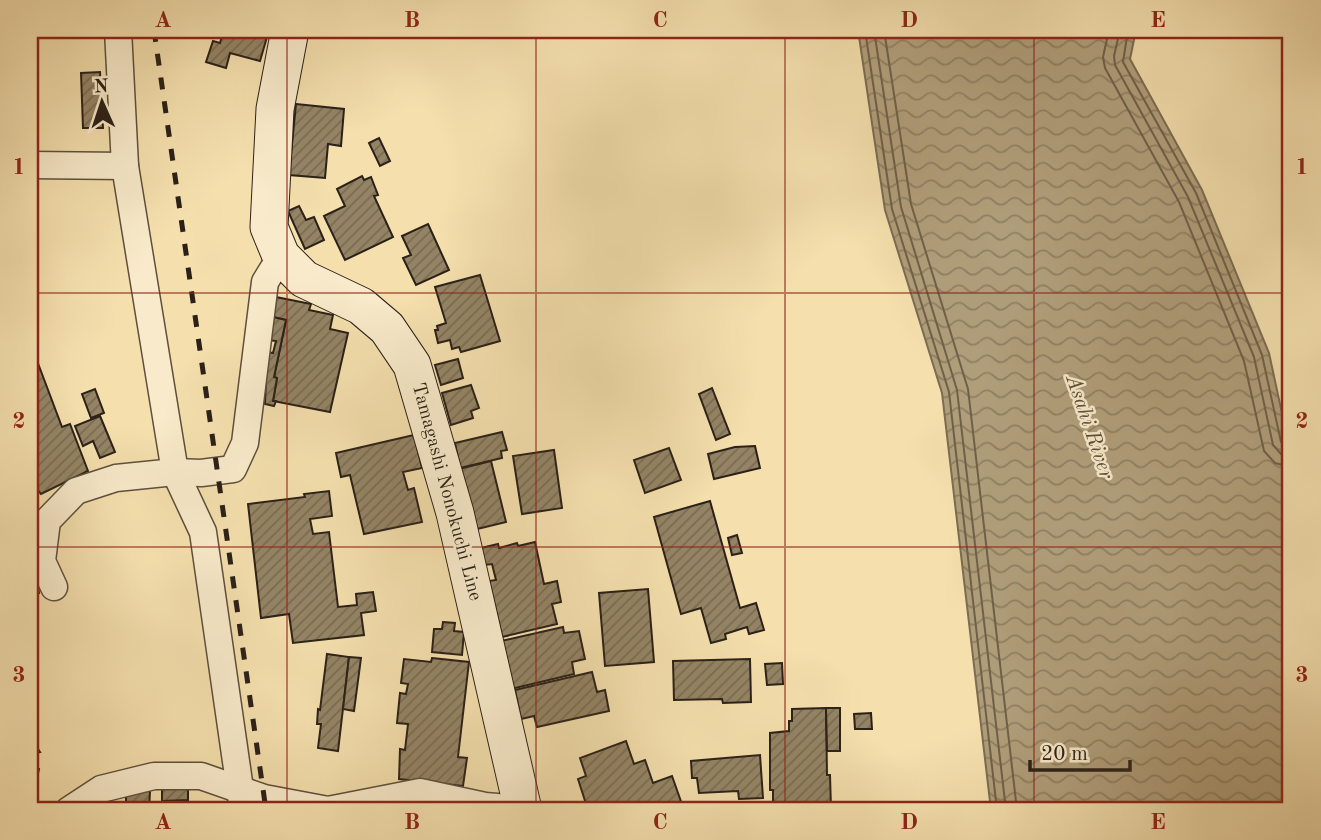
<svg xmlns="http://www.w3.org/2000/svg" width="1321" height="840" viewBox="0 0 1321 840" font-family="'Old Standard TT',serif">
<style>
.water{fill:url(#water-waves);stroke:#7b6c53;stroke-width:2}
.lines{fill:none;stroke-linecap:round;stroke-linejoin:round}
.shore{stroke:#6e6049;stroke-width:2}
.building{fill:url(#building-hatch);stroke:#2b2118;stroke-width:2}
.street-casing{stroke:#5d503d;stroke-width:29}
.secondary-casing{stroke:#2b2118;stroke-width:39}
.street{stroke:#f8eaca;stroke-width:26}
.secondary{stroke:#f8eaca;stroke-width:37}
.rail{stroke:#2b2118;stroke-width:5;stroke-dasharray:12 12;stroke-linecap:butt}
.grid{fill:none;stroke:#8f2418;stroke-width:2;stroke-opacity:0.55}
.labels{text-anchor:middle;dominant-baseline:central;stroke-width:5;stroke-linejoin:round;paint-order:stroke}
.street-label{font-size:19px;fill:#2b2118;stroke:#f8eaca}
.water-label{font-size:21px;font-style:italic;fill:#5a4d3a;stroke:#f8eaca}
.neatline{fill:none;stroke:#8f2418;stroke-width:2.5}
.grid-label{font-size:23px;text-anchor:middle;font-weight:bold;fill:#8f2418}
</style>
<defs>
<pattern id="water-waves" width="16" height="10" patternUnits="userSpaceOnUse" patternTransform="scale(1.75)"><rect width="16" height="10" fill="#b09e7a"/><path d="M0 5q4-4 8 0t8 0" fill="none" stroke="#8f8063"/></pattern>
<pattern id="building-hatch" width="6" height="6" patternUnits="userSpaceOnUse" patternTransform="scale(1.75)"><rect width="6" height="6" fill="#948465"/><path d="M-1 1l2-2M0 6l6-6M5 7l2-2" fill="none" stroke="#796c52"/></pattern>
</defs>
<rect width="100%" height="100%" fill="#f4dfad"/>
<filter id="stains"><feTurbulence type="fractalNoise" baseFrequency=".00286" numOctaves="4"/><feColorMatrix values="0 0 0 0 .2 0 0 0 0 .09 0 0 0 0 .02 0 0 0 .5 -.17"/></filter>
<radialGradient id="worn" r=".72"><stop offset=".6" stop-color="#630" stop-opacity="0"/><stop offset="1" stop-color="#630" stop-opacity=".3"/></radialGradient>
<!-- water -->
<path class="water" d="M858,30h278l-6,29 72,131 67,163 22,102v355h-300l-49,-417 -57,-183z"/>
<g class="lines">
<!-- shore -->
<g class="shore">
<path d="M865,30l27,179 57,183 48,418"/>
<path d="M874,30l27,177 56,183 49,420"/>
<path d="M884,30l27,174 57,185 49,421"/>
<path d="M1109,30l-6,27 2,11 74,134 65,159 20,90 11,12 16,4"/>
<path d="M1120,30l-6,26 1,9 73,132 66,160 19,88 8,9 10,2"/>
<path d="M1128,30l-5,32 73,131 66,162 19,87 4,5 6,1"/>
</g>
</g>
<!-- building -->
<g class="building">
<path d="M209,30h60l-9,31 -30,-8 -4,15 -20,-6 7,-21 7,2 2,-7 -14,-4z"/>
<path d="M100,72l3,56h-20l-2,-55z"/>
<path d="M30,89l7,1 -4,26h-3z"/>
<path d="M296,104l48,5 -3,37 -13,-2 -3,34 -36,-3z"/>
<path d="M379,138l11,23 -10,5 -11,-23z"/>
<path d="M362,176l2,4 7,-3 7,18 -4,1 19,41 -48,23 -21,-44 21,-10 -8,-17z"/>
<path d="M299,206l7,14 8,-3 10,23 -19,9 -17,-38z"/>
<path d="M428,224l21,46 -33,15 -13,-27 8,-3 -9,-19z"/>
<path d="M480,275l20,66 -39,11 -2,-5 -7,2 -2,-9 -12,3 -3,-13h3l-1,-4 9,-3 -11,-36z"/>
<path d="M276,297l35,7 -2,6 24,5 -3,14 18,4 -18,79 -57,-11 4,-23 -3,-1 12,-57 -13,-3z"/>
<path d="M273,317l13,3 -12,57 3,1 -4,23h3l-2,5 -9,-2 2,-52 6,1 3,-12 -8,-1z"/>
<path d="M36,358l26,69 8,-3 18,47 -47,23 -11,-13v-120z"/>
<path d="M458,359l5,19 -22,7 -6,-20z"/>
<path d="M471,385l8,23 -8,3 2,7 -22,7 -9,-32z"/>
<path d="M712,388l18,46 -14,6 -17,-46z"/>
<path d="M95,389l9,24 -13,5 -9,-24z"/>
<path d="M100,416l15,36 -15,6 -7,-17 -10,5 -8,-20z"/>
<path d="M502,432l5,18 -6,1 1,7 -42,10 -5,-25z"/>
<path d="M414,435l8,33 -19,4 5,18 6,-2 8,34 -58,12 -14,-59 -9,2 -5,-24z"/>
<path d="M755,446l5,22 -46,11 -6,-25 27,-7z"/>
<path d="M669,448l12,32 -36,13 -11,-33z"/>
<path d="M554,450l8,58 -40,6 -9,-58z"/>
<path d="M491,461l15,61 -33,8 -14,-61z"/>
<path d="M329,491l3,25 -22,3 3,15 16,-2 9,75 19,-2 -1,-11 17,-2 3,19 -15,2 3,22 -71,8 -4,-29 -28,4 -13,-114 57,-7 -1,-3z"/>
<path d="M710,501l30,107 16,-5 8,27 -15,4 -2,-7 -22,7 1,5 -15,4 -10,-35 -20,6 -27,-97z"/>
<path d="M30,516l5,13v12l-5,1z"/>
<path d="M737,535l5,18 -10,2 -4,-17z"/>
<path d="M535,542l9,42 13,-3 4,21 -9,2 5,20 -55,13 -13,-56 7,-1 -4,-16 -7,1 -4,-17 17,-4 1,4 18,-5 1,3z"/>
<path d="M36,570l3,23 -9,1v-23z"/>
<path d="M648,589l6,73 -49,4 -6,-73z"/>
<path d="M443,622l12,1 -1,8 10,1 -2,23 -30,-3 2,-23h8z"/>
<path d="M563,627l1,6 15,-2 6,28 -13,3 2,12 -63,15 -10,-48z"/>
<path d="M327,654l22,3 -11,94 -20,-3 3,-24h-4l1,-15 2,1z"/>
<path d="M349,657l12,1 -7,53 -11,-2z"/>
<path d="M432,658l37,4 -11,95 9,1 -4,28 -64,-7 1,-30 5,1 3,-26 -11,-1 3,-30 6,1 2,-10 -7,-1 3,-24 27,3z"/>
<path d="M750,659l1,43 -28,1 -1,-4 -48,1 -1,-39z"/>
<path d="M782,663l1,21 -16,1 -2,-21z"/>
<path d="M592,672l5,20 8,-2 4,21 -72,16 -3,-11 -13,3 -6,-29z"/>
<path d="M826,708l1,67h3l1,33h-8v2h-50v-20h-3v-57l19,-2v-10h3v-12z"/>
<path d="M826,708h14v43h-13z"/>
<path d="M871,713l1,16h-17l-1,-15z"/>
<path d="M30,737l10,15 -10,2z"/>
<path d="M626,741l8,23 11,-4 8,23 19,-7 12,34h-96l-10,-31 8,-3 -6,-18z"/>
<path d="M760,755l3,43 -24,1 -1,-8 -39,2 -2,-15h-5l-1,-17z"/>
<path d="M30,766l9,3 -9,41z"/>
<path d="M188,788v12l-26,1v-12z"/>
<path d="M126,790l24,1 -1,19h-23z"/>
</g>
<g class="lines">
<defs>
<g id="street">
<path d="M118,30l7,136 50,306 28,60 40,278"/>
<path d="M30,165l95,1"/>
<path d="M54,587l-12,-26 5,-40 29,-30 40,-13 59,-6 26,1 32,-4 12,-26 20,-161 16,-26"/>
<path d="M69,810l32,-21 53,-13h47l63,22 64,12 92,-18 65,14 37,3"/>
</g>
<path id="secondary" d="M290,30l-15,79 -6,118 12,29 23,23 57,27 26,22 25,37 43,148 68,297"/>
</defs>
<!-- street casing -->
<use href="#street" class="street-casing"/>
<!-- secondary casing -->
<use href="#secondary" class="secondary-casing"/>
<!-- street -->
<use href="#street" class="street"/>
<!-- secondary -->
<use href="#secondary" class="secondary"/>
<!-- rail -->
<path class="rail" d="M154,30l112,780"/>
</g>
<!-- grid -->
<path class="grid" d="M287,30v780M536,30v780M785,30v780M1034,30v780M30,293h1261M30,547h1261"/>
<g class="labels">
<!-- street labels -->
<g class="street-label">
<text transform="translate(446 492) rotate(75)">Tamagashi Nonokuchi Line</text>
</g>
<!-- water labels -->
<g class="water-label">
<text transform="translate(1089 427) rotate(71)">Asahi River</text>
</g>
</g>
<!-- margin -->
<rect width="1321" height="840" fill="none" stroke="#f4dfad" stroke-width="77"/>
<!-- north arrow -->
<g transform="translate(102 102) rotate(357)" stroke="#f8eaca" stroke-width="5" paint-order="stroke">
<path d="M0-5L12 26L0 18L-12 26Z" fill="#2b2118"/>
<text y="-10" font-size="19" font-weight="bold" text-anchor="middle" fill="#2b2118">N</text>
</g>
<!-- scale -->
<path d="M1030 760v10h100v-10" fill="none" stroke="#2b2118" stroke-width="3.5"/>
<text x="1041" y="760" font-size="21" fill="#2b2118" stroke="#f8eaca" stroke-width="5" paint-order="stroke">20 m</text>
<rect x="38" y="38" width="1244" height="764" class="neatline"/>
<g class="grid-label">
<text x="163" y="27">A</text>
<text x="412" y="27">B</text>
<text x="660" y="27">C</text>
<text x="909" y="27">D</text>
<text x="1158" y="27">E</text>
<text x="19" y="174">1</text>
<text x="1302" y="174">1</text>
<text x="19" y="428">2</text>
<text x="1302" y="428">2</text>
<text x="19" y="682">3</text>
<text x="1302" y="682">3</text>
<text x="163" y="829">A</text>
<text x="412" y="829">B</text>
<text x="660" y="829">C</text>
<text x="909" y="829">D</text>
<text x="1158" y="829">E</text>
</g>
<rect width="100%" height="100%" filter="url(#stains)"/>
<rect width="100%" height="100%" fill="url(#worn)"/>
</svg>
